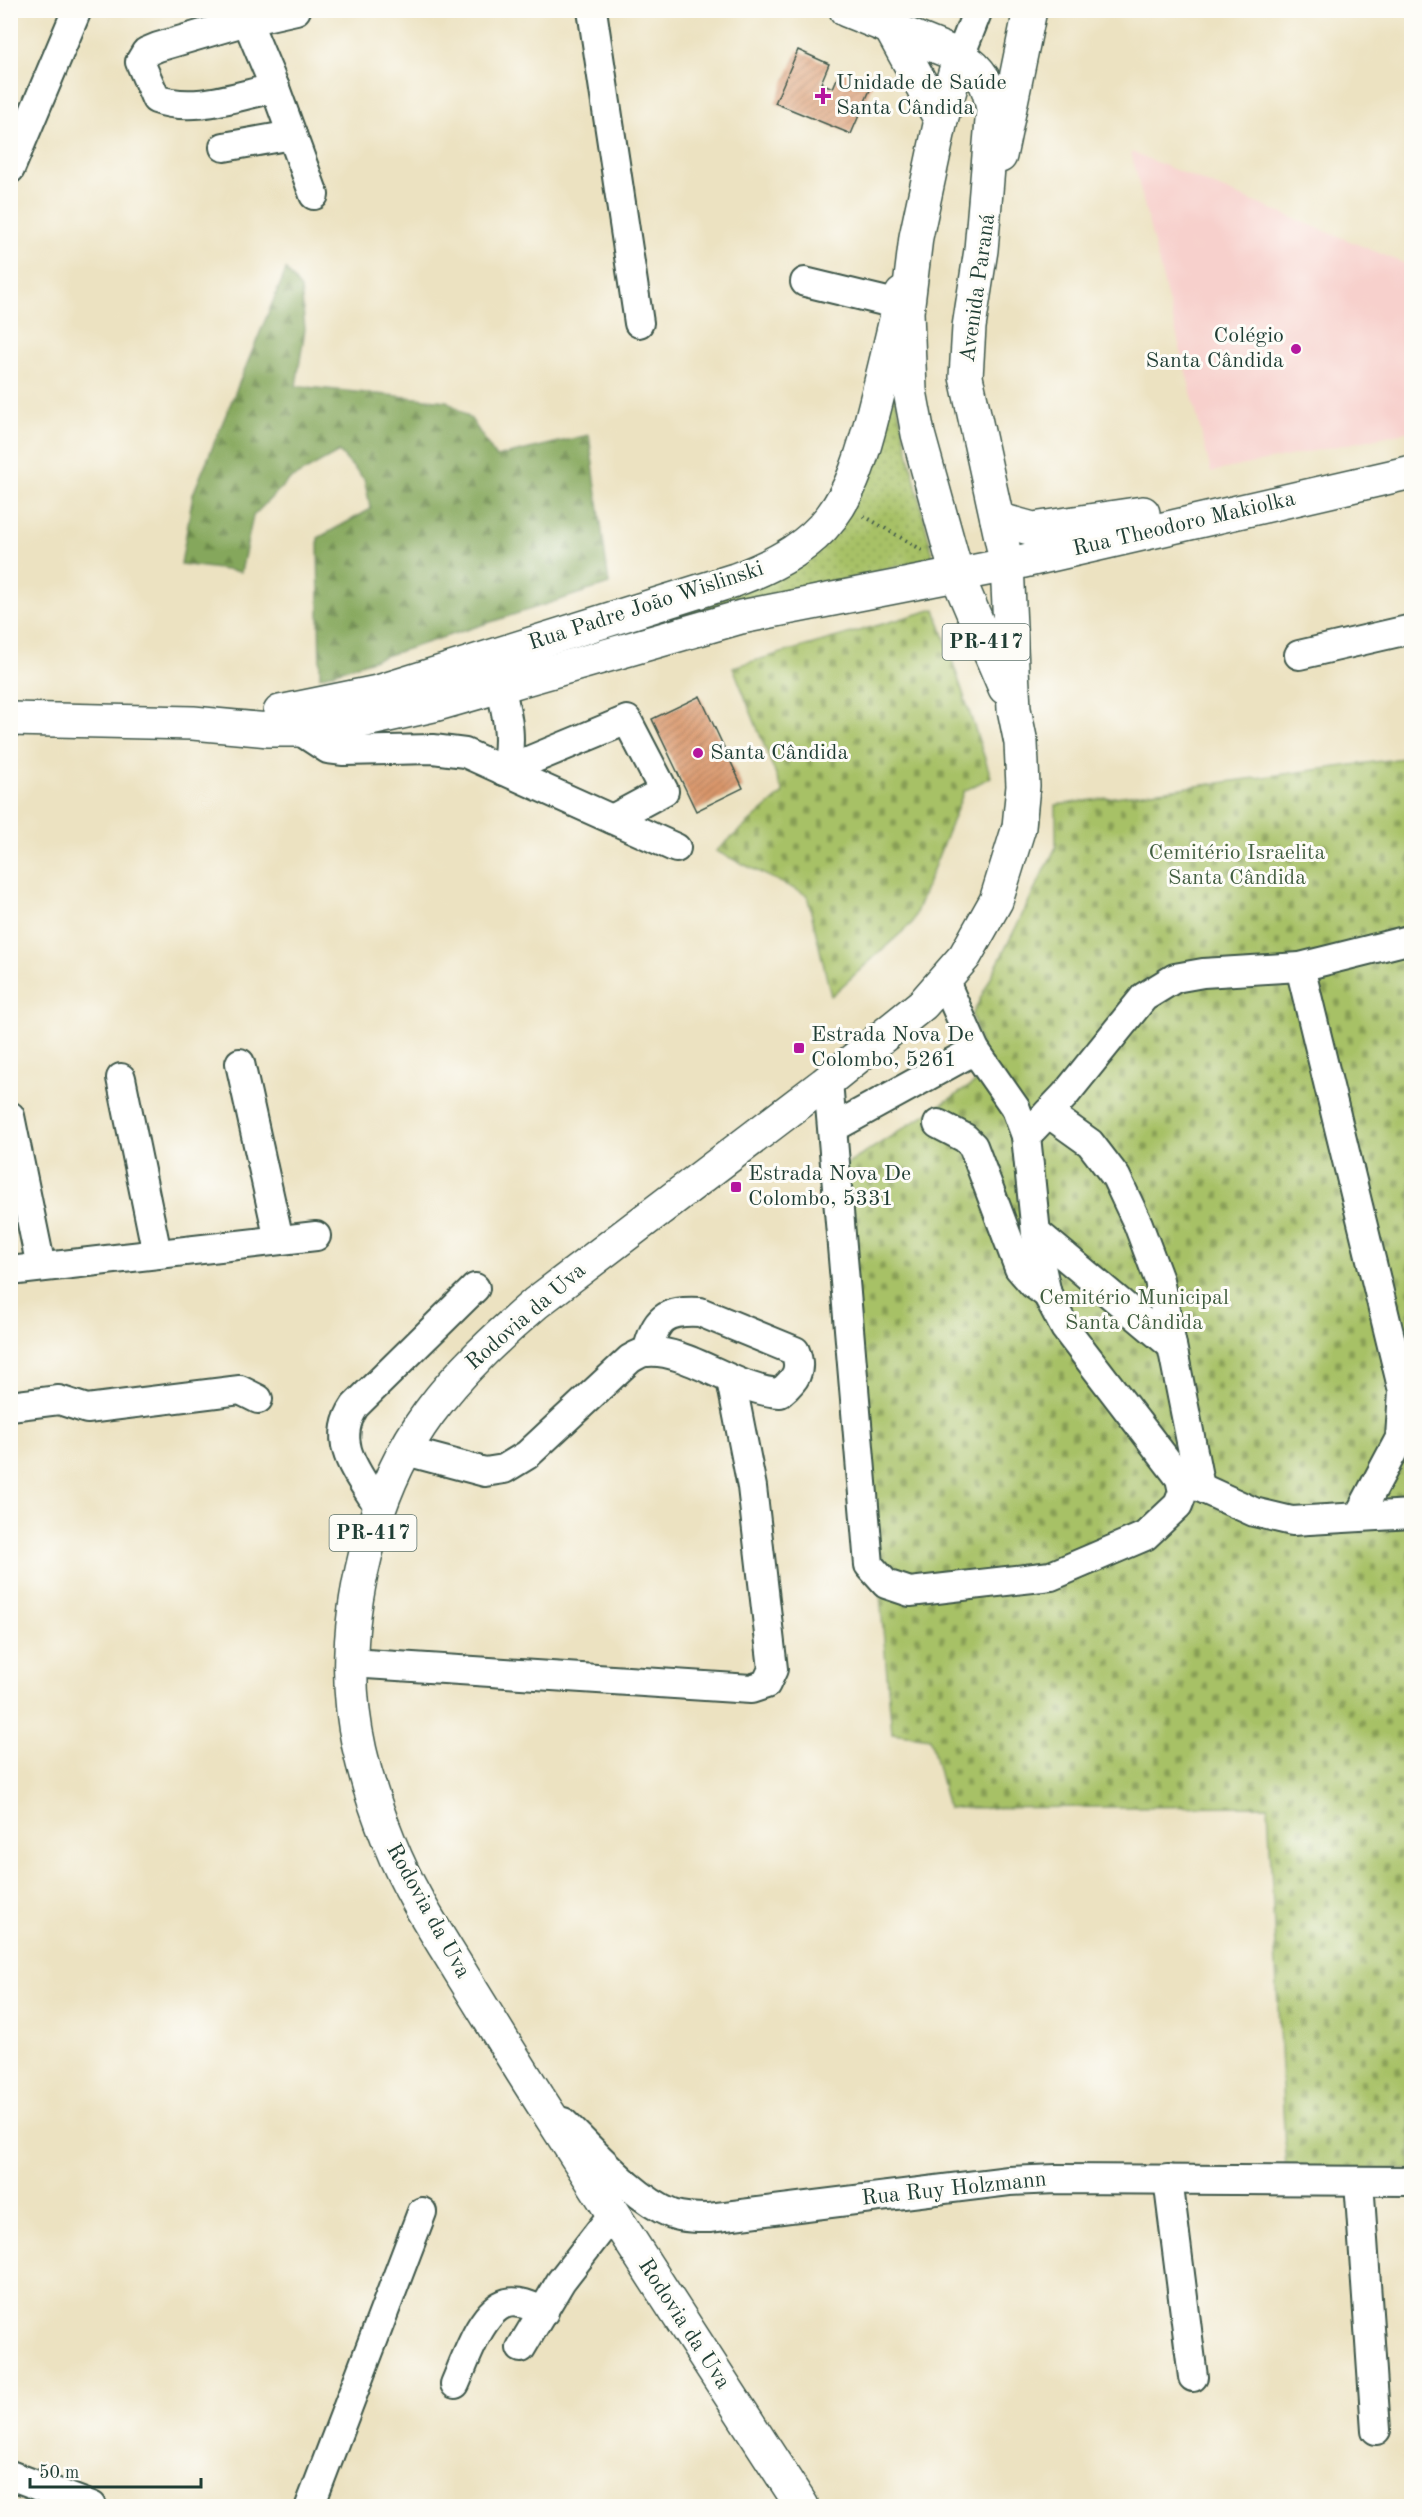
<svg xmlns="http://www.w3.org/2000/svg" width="1422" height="2517" viewBox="0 0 1422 2517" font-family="'Old Standard TT',serif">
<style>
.built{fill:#f7d0cc}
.forest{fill:url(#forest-firs);stroke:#527248;stroke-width:1.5}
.cemetery{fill:url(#cemetery-stones);stroke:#637f4d;stroke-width:1.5}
.park{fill:url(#park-dots);stroke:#637f4d;stroke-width:1.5}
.building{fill:url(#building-hatch)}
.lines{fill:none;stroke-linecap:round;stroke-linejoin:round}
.minor-casing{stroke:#3e5649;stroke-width:32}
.major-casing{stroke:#3e5649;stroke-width:36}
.highway-casing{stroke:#3e5649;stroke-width:36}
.path{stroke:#3e5649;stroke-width:4;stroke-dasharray:1.5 4.5;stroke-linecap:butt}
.minor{stroke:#fff;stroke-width:28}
.major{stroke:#fff;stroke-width:33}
.highway{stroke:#fff;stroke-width:33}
.poi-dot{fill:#b5179e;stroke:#fdfcf7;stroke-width:2}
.labels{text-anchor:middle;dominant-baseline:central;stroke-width:6;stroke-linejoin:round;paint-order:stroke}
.shield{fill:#fdfcf7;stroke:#62766e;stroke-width:1.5}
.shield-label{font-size:21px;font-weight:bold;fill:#1f3d34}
.poi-label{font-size:22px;fill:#1f3d34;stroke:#fdfcf7;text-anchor:start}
.street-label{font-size:22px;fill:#1f3d34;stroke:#fdfcf7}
.park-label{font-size:22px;fill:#415e40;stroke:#fdfcf7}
</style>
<defs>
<pattern id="forest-firs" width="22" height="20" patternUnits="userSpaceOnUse" patternTransform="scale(1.5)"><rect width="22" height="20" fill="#85a75b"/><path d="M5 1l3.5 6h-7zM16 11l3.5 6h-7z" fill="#6c894c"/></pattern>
<pattern id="cemetery-stones" width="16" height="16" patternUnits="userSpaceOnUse" patternTransform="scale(1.5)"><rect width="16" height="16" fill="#a7c166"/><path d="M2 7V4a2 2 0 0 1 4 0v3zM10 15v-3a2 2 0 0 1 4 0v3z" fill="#879e55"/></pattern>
<pattern id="park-dots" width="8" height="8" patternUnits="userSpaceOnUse" patternTransform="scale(1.5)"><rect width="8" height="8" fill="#a7c166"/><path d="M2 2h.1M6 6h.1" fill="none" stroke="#879e55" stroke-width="1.8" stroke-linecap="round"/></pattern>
<pattern id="building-hatch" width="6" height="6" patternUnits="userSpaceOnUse" patternTransform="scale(1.5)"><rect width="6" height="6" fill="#d9966b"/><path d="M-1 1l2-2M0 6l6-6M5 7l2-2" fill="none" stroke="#af7c59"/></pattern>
</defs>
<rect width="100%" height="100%" fill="#fdfcf7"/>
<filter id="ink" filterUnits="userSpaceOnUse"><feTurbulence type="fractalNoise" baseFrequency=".0167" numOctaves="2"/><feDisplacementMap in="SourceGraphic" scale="12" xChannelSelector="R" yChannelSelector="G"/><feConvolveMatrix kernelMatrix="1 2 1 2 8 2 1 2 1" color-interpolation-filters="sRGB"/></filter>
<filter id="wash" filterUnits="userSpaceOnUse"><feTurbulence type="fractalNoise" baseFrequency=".008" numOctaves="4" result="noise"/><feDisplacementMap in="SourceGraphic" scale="24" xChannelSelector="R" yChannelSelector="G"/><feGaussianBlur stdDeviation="1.35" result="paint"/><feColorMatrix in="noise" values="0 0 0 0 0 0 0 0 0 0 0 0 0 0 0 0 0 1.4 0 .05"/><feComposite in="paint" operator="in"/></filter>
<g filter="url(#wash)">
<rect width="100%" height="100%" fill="#ece2c1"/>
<!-- built -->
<path class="built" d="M1131,152l280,114v165l-200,41z"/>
<!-- forest -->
<path class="forest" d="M286,270l15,19 4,40 -9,57 151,15 24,18 25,38 93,-22 20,149 -289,93 -2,-139 53,-29 -7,-30 -25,-27 -50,28 -36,36 -12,56 -60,-8 12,-70z"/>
<!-- cemetery -->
<g class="cemetery">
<path d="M935,609l56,168 -27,14 -52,132 -81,73 -24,-101 -91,-44 67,-58 -50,-126z"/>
<path d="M1411,757v1413l-125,-1 -18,-363 -320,2 -18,-70 -38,-5 -49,-566 146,-93 -17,-59 84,-168v-42z"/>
</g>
<!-- park -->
<path class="park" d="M891,379l42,178 -403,103 270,-99z"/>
<g id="blocks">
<!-- building -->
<g class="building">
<path d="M798,50l31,14 -8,19 12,5 8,-19 32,14 -22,51 -76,-31z"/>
<path d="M700,696l43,92 -47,23 -44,-92z"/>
</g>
</g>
</g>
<g filter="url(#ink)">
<use href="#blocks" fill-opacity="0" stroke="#3e5649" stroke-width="1.5"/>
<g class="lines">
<defs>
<g id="minor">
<path d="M239,10l8,11 28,67 39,107"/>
<path d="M592,10l47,313"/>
<path d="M960,56l18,-46"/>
<path d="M275,88c-39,8 -81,25 -119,11l-16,-37 6,-10 12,-5 89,-26 49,-11"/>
<path d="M224,147l68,-12"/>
<path d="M10,169l67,-159"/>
<path d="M805,282l95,23"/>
<path d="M1299,655l113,-26"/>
<path d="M500,685c7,30 14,56 4,86"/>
<path d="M299,730l29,19 16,2 89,-2 32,4 211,95"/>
<path d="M504,771l123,-51 37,71 -52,28"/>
<path d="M1300,967l103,424 -3,47 -42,79"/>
<path d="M240,1063l39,177"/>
<path d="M121,1078l36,176"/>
<path d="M828,1081l41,484 17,19 24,8 141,-16 94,-40 33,-31 5,-13 -3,-14 -115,-150 -18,-34 -9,-41 -12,-117 -10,-27 -41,-59 -30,-68"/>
<path d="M1048,1113l42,30 26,34 22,47 21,56 41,207"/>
<path d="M10,1116l31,151"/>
<path d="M938,1124l27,14 8,8 46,122 14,16 14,10"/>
<path d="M833,1128l142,-78"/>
<path d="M1026,1136l39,-41 79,-98 31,-19 28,-5 97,-6 112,-28"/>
<path d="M1036,1232l136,114"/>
<path d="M10,1271l306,-35"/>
<path d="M10,1406l49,-6 28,9 153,-19 18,9"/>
<path d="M406,1451l79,21 19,-3 23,-14 103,-96c5,-3 12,-7 17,-7 39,-4 89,39 133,41 15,-13 23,-22 15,-42l-95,-39c-36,-2 -44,7 -53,40"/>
<path d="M1184,1480l70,32 38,9 120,-7"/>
<path d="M380,1509c-20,-34 -51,-65 -25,-103l120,-118"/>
<path d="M351,1663l400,26 15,-5 7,-15 -21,-182 -21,-107"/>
<path d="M563,2122c31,29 70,76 109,92 12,4 25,4 37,4l300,-37 48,-2 355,2"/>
<path d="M1168,2179l25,198"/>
<path d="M1359,2181l17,249"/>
<path d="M521,2348l40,-67 52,-67"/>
<path d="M455,2384c10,-22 26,-74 52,-81 13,-3 26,4 37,9"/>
<path d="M10,2475l82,31"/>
<path d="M310,2506l112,-294"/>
</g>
<g id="major">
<path d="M1000,156l30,-146"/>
<path d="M997,519l36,10 110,-16"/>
<path d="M280,712l98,-20 357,-112c94,-35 116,-76 139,-170 10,-39 19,-78 28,-116"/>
<path d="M10,719l183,4 76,7h30l54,-7 81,-18 307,-88 266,-52 405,-93"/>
</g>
<g id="highway">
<path d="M892,31l49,89"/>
<path d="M960,56l-19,64 -25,117 -9,75 3,79 8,43 39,141 48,113"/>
<path d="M802,2506c-83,-128 -167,-257 -249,-386 -31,-47 -59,-94 -89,-142 -26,-43 -55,-86 -74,-134 -17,-42 -32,-88 -37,-133 -11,-96 19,-221 76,-298 31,-42 68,-76 107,-110l288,-219 99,-80 42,-48 31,-55 23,-74 4,-41 -2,-43 -7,-34 -7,-144 -41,-188 3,-50 12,-77 12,-141c-5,-26 -11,-39 -33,-53l-114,-46"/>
</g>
</defs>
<!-- minor casing -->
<use href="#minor" class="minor-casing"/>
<!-- major casing -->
<use href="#major" class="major-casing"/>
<!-- highway casing -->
<use href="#highway" class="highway-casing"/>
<!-- path -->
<path class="path" d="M864,516l58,34"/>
<!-- minor -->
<use href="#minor" class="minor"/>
<!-- major -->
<use href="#major" class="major"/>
<!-- highway -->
<use href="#highway" class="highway"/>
</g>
</g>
<!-- markers -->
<g class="poi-dot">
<path d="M820 87h6v6h6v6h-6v6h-6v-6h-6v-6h6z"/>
<circle cx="1296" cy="349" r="6"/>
<circle cx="698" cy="753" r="6"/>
<rect x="793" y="1042" width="12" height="12" rx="3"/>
<rect x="730" y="1181" width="12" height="12" rx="3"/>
</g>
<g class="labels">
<!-- shield labels -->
<g class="shield">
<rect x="942.5" y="624" width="87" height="36" rx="4.5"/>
<rect x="329.5" y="1515" width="87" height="36" rx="4.5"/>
</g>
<g class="shield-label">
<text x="986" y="642">PR-417</text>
<text x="373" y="1533">PR-417</text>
</g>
<!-- poi labels -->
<g class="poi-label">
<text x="836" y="83">Unidade de Saúde<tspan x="836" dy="25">Santa Cândida</tspan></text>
<text x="1284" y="336" text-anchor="end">Colégio<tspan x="1284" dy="25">Santa Cândida</tspan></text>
<text x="710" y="753">Santa Cândida</text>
<text x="811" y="1035">Estrada Nova De<tspan x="811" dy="25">Colombo, 5261</tspan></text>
<text x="748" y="1174">Estrada Nova De<tspan x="748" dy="25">Colombo, 5331</tspan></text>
</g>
<!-- street labels -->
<g class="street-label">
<text transform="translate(978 288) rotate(-82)">Avenida Paraná</text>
<text transform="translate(1184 524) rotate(-13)">Rua Theodoro Makiolka</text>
<text transform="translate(646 606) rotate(-18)">Rua Padre João Wislinski</text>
<text transform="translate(526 1317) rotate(-41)">Rodovia da Uva</text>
<text transform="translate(428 1911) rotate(61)">Rodovia da Uva</text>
<text transform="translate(954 2189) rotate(-6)">Rua Ruy Holzmann</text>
<text transform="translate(684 2324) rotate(57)">Rodovia da Uva</text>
</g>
<!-- park labels -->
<g class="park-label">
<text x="1237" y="853">Cemitério Israelita<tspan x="1237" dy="25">Santa Cândida</tspan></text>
<text x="1134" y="1298">Cemitério Municipal<tspan x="1134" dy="25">Santa Cândida</tspan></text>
</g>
</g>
<!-- margin -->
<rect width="1422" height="2517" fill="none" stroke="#fdfcf7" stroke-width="36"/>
<!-- scale -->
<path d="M30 2478v9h171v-9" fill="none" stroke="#1f3d34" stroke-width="3"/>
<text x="39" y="2478" font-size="18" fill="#1f3d34" stroke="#fdfcf7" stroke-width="4.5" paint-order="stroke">50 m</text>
</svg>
